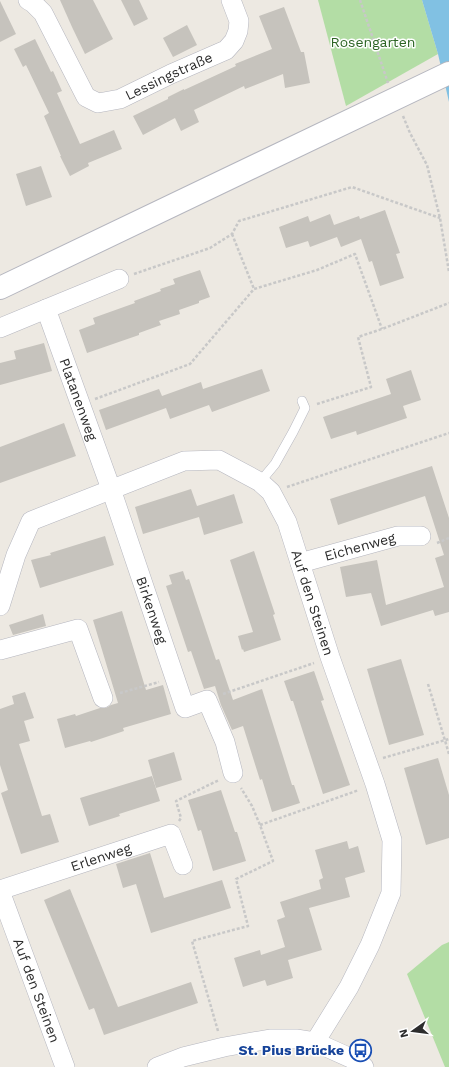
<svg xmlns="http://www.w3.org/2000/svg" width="449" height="1067" viewBox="0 0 449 1067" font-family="'Work Sans',sans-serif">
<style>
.green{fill:#b3dda5}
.water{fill:#81c1e3}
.building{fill:#c6c3bd}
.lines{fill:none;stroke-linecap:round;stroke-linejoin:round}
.lane-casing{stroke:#b5b6bf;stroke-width:10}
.street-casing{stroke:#b5b6bf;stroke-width:20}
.secondary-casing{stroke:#b5b6bf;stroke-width:24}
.path{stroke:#c8c8c8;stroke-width:2.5;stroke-dasharray:3 2;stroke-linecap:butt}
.lane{stroke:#fff;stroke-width:9}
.street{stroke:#fff;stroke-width:19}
.secondary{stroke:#fff;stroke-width:22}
.labels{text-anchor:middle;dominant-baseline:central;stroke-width:3;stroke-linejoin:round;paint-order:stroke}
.park-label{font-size:14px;fill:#2c6423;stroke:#fff}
.street-label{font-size:14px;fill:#2d2d2d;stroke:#fff}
.transit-label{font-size:14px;font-weight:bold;fill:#164399;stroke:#fff;text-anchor:end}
</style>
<rect width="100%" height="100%" fill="#ede9e2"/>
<!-- green -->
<g class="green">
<path d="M318,0h104l16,54 -92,52z"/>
<path d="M449,942v125h-4l-38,-93 35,-29z"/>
</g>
<!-- water -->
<path class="water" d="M422,0h27v102l-11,-48z"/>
<!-- building -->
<g class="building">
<path d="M60,0h33l20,39 -28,15 -13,-27z"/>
<path d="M121,0h18l9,19 -14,7z"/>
<path d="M0,1l16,33 -16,8z"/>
<path d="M284,7l17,45h3l6,31 -25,5 -2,-14 -38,15 -1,-3 -50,24 5,12 -18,9 -6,-13 -32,17 -10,-19 35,-17v-2l16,-8v1l52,-24 -1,-2 37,-15 -13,-33z"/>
<path d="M187,25l10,20 -24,12 -10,-19z"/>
<path d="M35,39l16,33 2,-1 9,20 -5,2 23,51 34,-14 8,19 -34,14 1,3 -19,10 -10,-20h1l-17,-40 5,-3 -23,-48 -3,2 -9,-18z"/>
<path d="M41,166l11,31 -26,9 -10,-32z"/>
<path d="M385,210l15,43 -4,1 8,24 -24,8 -8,-25 -3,1 -8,-23 -20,8 -4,-10 -27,10 -2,-6 -22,7 -7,-21 29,-11 2,6 20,-8 4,11 25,-9 1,3z"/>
<path d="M200,270l10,27 -11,4v2l-20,7 1,4 -21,7 2,4 -22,8v2l-52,18 -8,-23 16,-6 -2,-6 42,-15 -1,-2 27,-10 -1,-2 15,-5 -2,-5z"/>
<path d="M44,343l8,28 -52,14v-22l16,-4 -2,-8z"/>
<path d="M262,369l8,22 -58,21 -3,-7 -39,14 -4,-11 -60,22 -7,-20 60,-21 3,7 39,-14 2,7z"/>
<path d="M411,370l10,30 -18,6 4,12 -50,17 -1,-4 -25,8 -8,-22 68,-23 -5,-15z"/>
<path d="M64,423l12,33 -76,27v-36z"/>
<path d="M432,466l17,52v94l-14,4 -2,-6 -52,16 -10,-33 -25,4 -6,-30 37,-7 9,45 58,-18 -9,-29 9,-3 -19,-59 -87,29 -8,-26z"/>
<path d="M191,489l6,17 37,-12 9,29 -39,12 -5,-18 -56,17 -8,-27z"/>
<path d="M105,536l9,29 -74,23 -9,-28 20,-5 -1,-2z"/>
<path d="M254,551l21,63 -2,1 8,25 -37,12 -1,-3 -1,1 -4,-14 15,-4 -23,-72z"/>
<path d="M183,571l3,9 3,-1 27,81 3,-1 14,41 29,-11 30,96h2l6,18 -28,9 -10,-33 -2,1 -17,-54 -11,4 -11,-25 -6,-19 -11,3 -13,-38 -3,1 -22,-66 6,-2 -3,-9z"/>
<path d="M122,611l24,79 17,-5 8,29 -48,14 1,3 -33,11 -1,-1 -25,7 -8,-29 18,-5 1,2 24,-8h6l5,-3 7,-2 -25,-83z"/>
<path d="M43,614l3,12 -33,9 -4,-10z"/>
<path d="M401,659l23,76 -35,10 -22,-76z"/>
<path d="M314,671l10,29 -3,1 29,84 -27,9 -30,-93h-2l-7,-20z"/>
<path d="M25,692l9,26 -10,3 6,20 -11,3 23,72 8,-2 9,28 -38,12 -20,-61 7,-3 -8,-25v-56l14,-5 -2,-8z"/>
<path d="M174,752l8,28 -26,8 -8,-28z"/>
<path d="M438,758l11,37v43l-23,7 -22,-77z"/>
<path d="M152,776l8,25 -41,13 1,2 -31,10 -9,-28z"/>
<path d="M221,790l14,42h2l9,29 -33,10 -12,-41 -3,1 -10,-31z"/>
<path d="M347,841l2,8 9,-3 7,26 -20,6 5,19 -41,11 13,42 -34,10 5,18 -26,8 -2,-6 -22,7 -9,-29 26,-8 1,5 24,-8 -8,-27 8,-3 -5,-15 41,-13 -2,-9 4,-2 -8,-28z"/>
<path d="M150,853l14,45 58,-18 9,28 -80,25 -15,-49 -13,4 -7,-24z"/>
<path d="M70,889l48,118 73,-25 7,21 -94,32 -10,-27 -5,2 -45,-110z"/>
</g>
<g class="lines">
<defs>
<path id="lane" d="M260,482l15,-18 18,-32 12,-24 -3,-7"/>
<g id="street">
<path id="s1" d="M28,0l5,3 10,10 43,84 12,6 22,-4 51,-25 55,-24 8,-9 4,-10 1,-10 -8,-21"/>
<path id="s2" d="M119,279l-73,30 65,180 74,219 22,-8 18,42 8,31"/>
<path d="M0,328l46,-19"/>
<path id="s3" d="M300,563l98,-27h23"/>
<path id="s4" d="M0,606l16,-51 15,-34 153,-60 35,-1 41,22 11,10 16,30 43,135 45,127 17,56 -1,53 -21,52 -21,42 -34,55"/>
<path d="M0,650l78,-21 25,69"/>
<path id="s5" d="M0,890l171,-56 12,31"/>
<path id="s6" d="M0,891l65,176"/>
<path d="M157,1067l26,-10 41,-10 46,-8h26l19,3 40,18 9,7"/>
</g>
<path id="secondary" d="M0,288l449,-215"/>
</defs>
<!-- lane casing -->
<use href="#lane" class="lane-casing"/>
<!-- street casing -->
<use href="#street" class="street-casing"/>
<!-- secondary casing -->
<use href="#secondary" class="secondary-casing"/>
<!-- path -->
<g class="path">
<path d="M360,0l28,83"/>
<path d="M403,116l7,17 17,32 13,53 9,54"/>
<path d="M232,234l22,55"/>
<path d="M134,274l76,-26 22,-14 7,-13 113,-34 88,31"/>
<path d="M95,399l95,-35 64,-75 63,-19 38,-16 27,75"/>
<path d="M317,404l54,-17 -13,-50 24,-8 67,-26"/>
<path d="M287,487l162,-54"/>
<path d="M437,543l12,-5"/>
<path d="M428,684l21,70"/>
<path d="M120,693l39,-11"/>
<path d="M223,694l91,-31"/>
<path d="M383,758l66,-19"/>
<path d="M179,821l2,-3 -5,-17 43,-21"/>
<path d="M260,825l99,-35"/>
<path d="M218,1031l-26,-90 56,-15 -12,-47 37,-18 -13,-36 -8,-19 -11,-18"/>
</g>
<!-- lane -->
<use href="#lane" class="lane"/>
<!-- street -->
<use href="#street" class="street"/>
<!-- secondary -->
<use href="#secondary" class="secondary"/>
</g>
<!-- icons -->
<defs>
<symbol id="bus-ring" viewBox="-11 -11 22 22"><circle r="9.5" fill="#fff" stroke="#1a4fb4" stroke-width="1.5"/><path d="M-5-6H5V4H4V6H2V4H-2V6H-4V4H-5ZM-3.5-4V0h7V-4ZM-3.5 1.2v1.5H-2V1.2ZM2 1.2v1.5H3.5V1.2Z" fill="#1a4fb4"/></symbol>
</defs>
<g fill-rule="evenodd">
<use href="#bus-ring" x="348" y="1038" width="25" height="25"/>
</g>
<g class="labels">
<!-- park labels -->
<g class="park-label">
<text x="373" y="42">Rosengarten</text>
</g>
<!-- street labels -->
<g class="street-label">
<text stroke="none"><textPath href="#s1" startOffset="204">Lessingstraße</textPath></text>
<text stroke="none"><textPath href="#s2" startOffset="175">Platanenweg</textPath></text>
<text stroke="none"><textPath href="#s3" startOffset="62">Eichenweg</textPath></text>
<text stroke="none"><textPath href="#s4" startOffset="470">Auf den Steinen</textPath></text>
<text stroke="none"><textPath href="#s2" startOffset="398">Birkenweg</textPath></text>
<text stroke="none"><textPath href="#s5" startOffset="106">Erlenweg</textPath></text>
<text stroke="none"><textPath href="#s6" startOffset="106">Auf den Steinen</textPath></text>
</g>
<!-- transit labels -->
<g class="transit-label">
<text x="344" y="1050">St. Pius Brücke</text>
</g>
</g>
<!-- north arrow -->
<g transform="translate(413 1031) rotate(256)" stroke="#ffffff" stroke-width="3" paint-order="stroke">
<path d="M0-3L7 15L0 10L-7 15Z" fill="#2d2d2d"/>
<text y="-6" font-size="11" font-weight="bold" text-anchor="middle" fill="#2d2d2d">N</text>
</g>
</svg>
